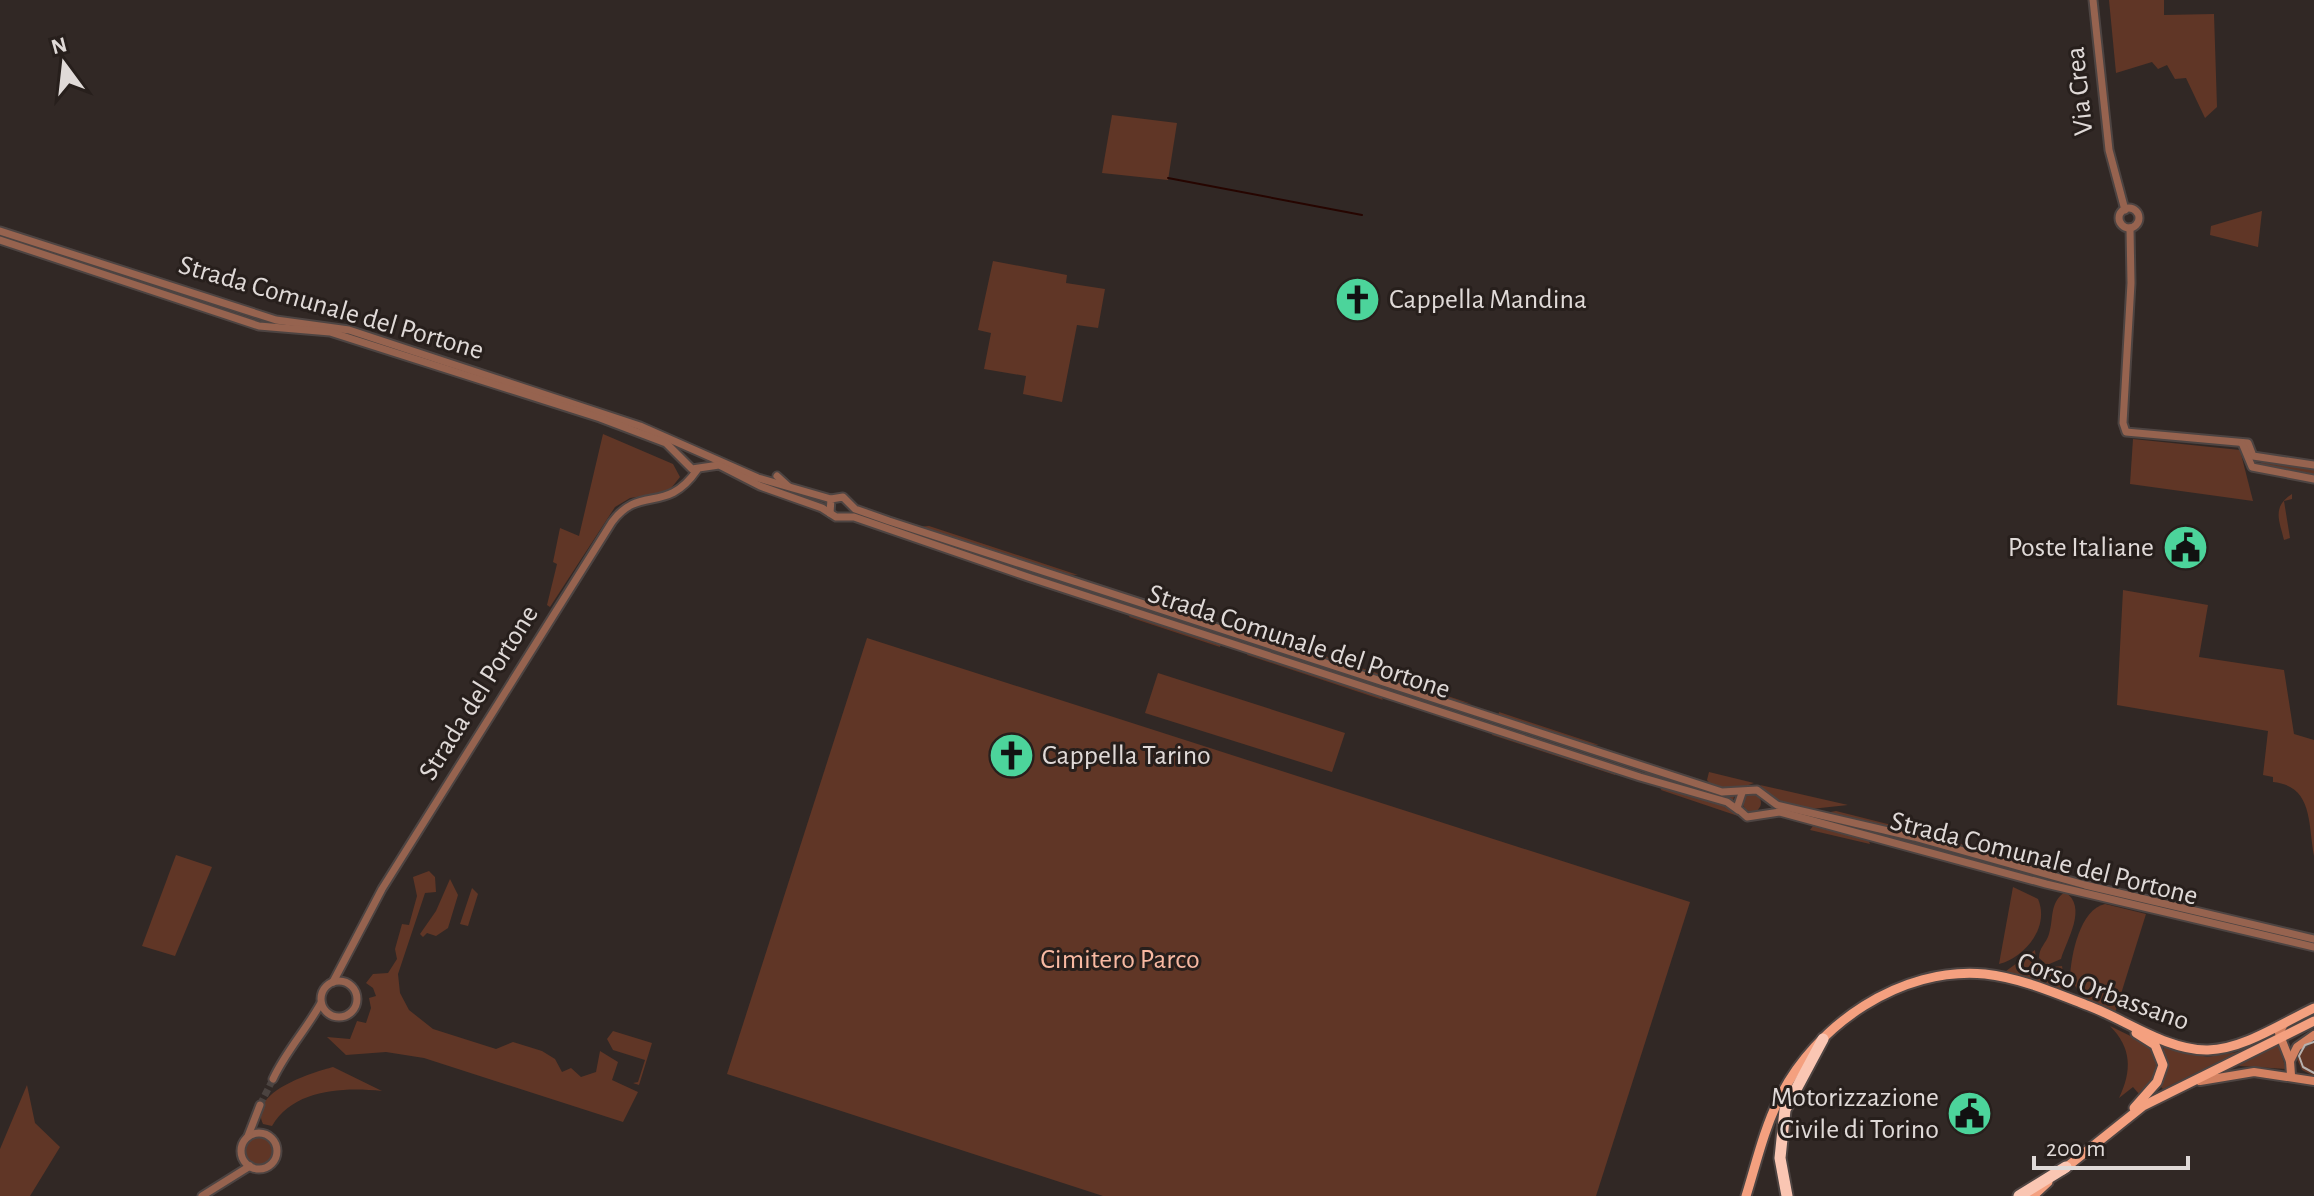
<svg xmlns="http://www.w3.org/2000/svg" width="2314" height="1196" viewBox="0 0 2314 1196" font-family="'Alegreya Sans',sans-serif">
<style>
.green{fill:#603626}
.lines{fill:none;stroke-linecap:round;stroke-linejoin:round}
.stream{stroke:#260500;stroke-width:2}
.tertiary-tunnel{stroke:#4b4340;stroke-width:7;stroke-dasharray:7 3.5;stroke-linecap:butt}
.tertiary-casing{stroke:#4d4442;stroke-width:11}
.secondary-casing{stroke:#4d4442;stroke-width:12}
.primary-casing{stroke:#4d4442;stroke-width:13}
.motorway-casing{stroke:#4d4442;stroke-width:15}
.tertiary{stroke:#96634f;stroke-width:7}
.secondary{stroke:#d28161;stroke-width:8}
.primary{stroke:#f4a07f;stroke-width:9}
.motorway{stroke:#fac6b3;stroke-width:11}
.tram{stroke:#b7b1ae;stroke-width:2}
.labels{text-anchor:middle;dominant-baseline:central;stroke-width:6;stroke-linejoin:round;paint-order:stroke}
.street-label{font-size:28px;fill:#e0dad8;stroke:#271f1c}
.poi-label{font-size:28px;fill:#e0dad8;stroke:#271f1c;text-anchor:start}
.park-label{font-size:28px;fill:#f8b9a2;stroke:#271f1c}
</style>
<rect width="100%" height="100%" fill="#312825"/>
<!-- green -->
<g class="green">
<path d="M2109,0h55v15l50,-1 3,93 -12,11 -19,-40 -11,1 -8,-14 -9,4 -6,-7 -36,11z"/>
<path d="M1112,115l65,8 -9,57 -66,-7z"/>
<path d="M2262,211l-4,36 -48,-12 1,-9z"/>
<path d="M993,261l74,14 -1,8 39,6 -7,39 -21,-3 -15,77 -39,-8 3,-18 -42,-7 7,-36 -13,-3z"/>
<path d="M603,434l70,30 7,13 -12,15 -38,6 -15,9 -65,100 -3,-2 10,-41 -4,-2 7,-34 19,8z"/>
<path d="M2133,439l107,11 13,51 -123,-17z"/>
<path d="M2263,460l51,9v8l-55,-11z"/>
<path d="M2292,494v5l-8,2 6,37 -6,2c-4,-18 -13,-33 8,-46z"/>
<path d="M929,526l149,49 -18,-1 -144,-47z"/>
<path d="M2123,590l85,15 -9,52 85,13 10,64 20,6v116c-6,-33 -1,-70 -41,-74v-5l-10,-2 5,-44 -151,-26z"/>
<path d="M1130,615l91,28 -1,4 -91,-30z"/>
<path d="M1254,633l218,71 -38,-8 -182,-59z"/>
<path d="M867,638l823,264 -94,294h-493l-376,-122z"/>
<path d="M1250,642l196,64 -22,-3 -171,-56z"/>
<path d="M1248,652l131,42 4,6 -136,-45z"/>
<path d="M1158,673l187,60 -13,39 -187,-59z"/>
<path d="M1499,712l100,33 -16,-1 -85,-27z"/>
<path d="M1493,731l123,40 -1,4 -123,-40z"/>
<path d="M1643,770l91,26 -1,5 -86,-26z"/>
<path d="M1709,772l45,11 -16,6 -26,-3 -5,-6z"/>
<path d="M1760,785l88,20 -37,4 -34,-7z"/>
<path d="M1662,786l65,19 11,11 -77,-26z"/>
<circle cx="1752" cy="803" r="9"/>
<path d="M1788,811l134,31 127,35 -1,4 -238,-61z"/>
<path d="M1836,811l111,28 64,22 -186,-48z"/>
<path d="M1813,826l55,13 2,5 -60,-14z"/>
<path d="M176,855l36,12 -37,89 -33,-10z"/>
<path d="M429,871l6,6 1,15 -11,1 -27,81 2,19 9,17 24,19 63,20 17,-7 29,9 13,8 7,13 9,-4 10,9 15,-5 4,-21 18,11 -6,18 26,12 -15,30 -199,-64 -38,-6 -40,3 -19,-18 23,2 7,-18 9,2 5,-15 -2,-10 7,-2 -3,-8 -7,-5 7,-9 15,-1 9,-14 -2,-10 7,-25 7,1 8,-29 -4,-19z"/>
<path d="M450,879l8,16 -10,33 -12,8 -9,-3 -4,4 -3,-3 16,-23z"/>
<path d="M2013,887l25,12c12,28 -13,58 -39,65z"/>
<path d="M472,888l6,6 -10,32 -8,-2z"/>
<path d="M2065,892c23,15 2,47 -4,67l-14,6 -8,-7c0,-11 7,-14 10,-24 5,-16 0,-31 16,-42z"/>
<path d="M2105,904l41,10 -31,99 -34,-17 -11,-19c1,-22 10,-68 35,-73z"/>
<path d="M2035,950l1,11 8,7 18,-2 4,27 -60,-22z"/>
<path d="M2110,1026l45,22c6,22 0,31 -16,46l-6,-7 -14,11c13,-27 13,-50 -9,-72z"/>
<path d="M613,1031l39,12 -13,42 -6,-2 5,-1 7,-22 -32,-10 -6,-11z"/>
<path d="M2314,1038v38l-12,-6 -6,-13 3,-7z"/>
<path d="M2278,1044l8,25 -46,-3 -1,-1z"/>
<path d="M2164,1046l43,11 31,-5 -75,37 -4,-4z"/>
<path d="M333,1067l49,24c-39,-4 -88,-2 -110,35l-9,-2c-15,-32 48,-51 70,-57z"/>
<path d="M27,1085l8,38 25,24 -30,49h-30v-47z"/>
<circle cx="259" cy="1151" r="18"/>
</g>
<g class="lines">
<!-- stream -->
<path class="stream" d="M1168,178l194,37"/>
<!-- tertiary-tunnel -->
<path class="tertiary-tunnel" d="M260,1105l13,-26"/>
<defs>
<g id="tertiary">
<path d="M2093,0l16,150 16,60"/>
<circle cx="2129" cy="218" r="10"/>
<path d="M2130,228l1,55 -8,140 3,9 122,11 5,13 61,9"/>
<path d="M0,231l276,89 73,10 291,96 118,52 73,21"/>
<path d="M0,240l259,86 71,6 270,86 66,25 26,26 27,-4 41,21 62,22 14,9h18l174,60 612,200 87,25 11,8"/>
<path d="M2242,443l10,24 62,12"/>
<path d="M777,476l11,10"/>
<path d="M830,513l1,-14 12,-2 12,12 34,12 833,271 35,-2 20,15 137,32 171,48 229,54"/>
<path d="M1742,793l-5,15 10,9 33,-5 266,72 268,63"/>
<circle cx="339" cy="999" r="18"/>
<path d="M333,982l49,-93 230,-367c28,-38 54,-7 85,-52"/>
<path d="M273,1079c13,-28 33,-49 48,-76"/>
<circle cx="259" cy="1151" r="18"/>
<path d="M248,1136l12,-31"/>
<path d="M202,1196l48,-30"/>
</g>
<g id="secondary">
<path d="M2284,1024l-5,9 11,28 1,14"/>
<path d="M2290,1061l7,-14 17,-12"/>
<path d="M2200,1081l54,-9 60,9"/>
</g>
<g id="primary">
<path d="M2134,1108l23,-26 6,-17 -8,-20 -19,-12"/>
<path d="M2063,1170l80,-64 171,-85"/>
<path d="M1746,1196c10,-32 18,-67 33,-97 36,-74 122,-133 206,-125 36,4 70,19 104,32 37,14 79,45 119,44 36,-1 74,-27 106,-42"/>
<path d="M2033,1196l15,-14"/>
</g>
<g id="motorway">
<path d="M1787,1196l-7,-38 5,-48 38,-71"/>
<path d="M2019,1196l47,-29"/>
</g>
</defs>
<!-- tertiary casing -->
<use href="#tertiary" class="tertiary-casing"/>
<!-- secondary casing -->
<use href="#secondary" class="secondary-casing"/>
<!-- primary casing -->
<use href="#primary" class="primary-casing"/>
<!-- motorway casing -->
<use href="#motorway" class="motorway-casing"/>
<!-- tertiary -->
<use href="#tertiary" class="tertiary"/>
<!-- secondary -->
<use href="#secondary" class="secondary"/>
<!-- primary -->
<use href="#primary" class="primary"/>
<!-- motorway -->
<use href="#motorway" class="motorway"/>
<!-- tram -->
<path class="tram" d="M2314,1042l-9,3 -6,11 4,11 11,6"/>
</g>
<!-- icons -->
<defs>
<symbol id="church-disc" viewBox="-11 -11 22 22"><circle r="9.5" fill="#4cd49b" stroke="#271f1c"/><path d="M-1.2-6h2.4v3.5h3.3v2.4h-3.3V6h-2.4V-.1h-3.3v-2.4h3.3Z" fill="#111"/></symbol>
<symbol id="civic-disc" viewBox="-11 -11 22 22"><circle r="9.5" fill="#4cd49b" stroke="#271f1c"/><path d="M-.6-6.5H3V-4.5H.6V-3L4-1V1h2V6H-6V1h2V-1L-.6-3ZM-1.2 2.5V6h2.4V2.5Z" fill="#111"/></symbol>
</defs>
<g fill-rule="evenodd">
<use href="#church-disc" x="1332" y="274" width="51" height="51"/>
<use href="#civic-disc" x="2160" y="522" width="51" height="51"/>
<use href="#church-disc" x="986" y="730" width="51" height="51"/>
<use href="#civic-disc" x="1944" y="1088" width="51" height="51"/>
</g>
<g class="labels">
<!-- street labels -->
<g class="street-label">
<text transform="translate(2080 91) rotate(-96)">Via Crea</text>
<text transform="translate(331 308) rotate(16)">Strada Comunale del Portone</text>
<text transform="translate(1299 642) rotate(18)">Strada Comunale del Portone</text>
<text transform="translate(479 693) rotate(-58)">Strada del Portone</text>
<text transform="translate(2044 859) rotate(14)">Strada Comunale del Portone</text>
<text transform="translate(2103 992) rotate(20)">Corso Orbassano</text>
</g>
<!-- poi labels -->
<g class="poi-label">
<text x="1389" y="300">Cappella Mandina</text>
<text x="2154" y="548" text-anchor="end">Poste Italiane</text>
<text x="1042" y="756">Cappella Tarino</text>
<text x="1939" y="1098" text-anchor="end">Motorizzazione<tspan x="1939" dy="32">Civile di Torino</tspan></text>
</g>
<!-- park labels -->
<g class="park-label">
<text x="1120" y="960">Cimitero Parco</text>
</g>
</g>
<!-- north arrow -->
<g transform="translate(64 64) rotate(345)" stroke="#271f1c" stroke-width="6" paint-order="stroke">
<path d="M0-6L14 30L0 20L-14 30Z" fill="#e0dad8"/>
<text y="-12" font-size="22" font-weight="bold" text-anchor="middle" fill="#e0dad8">N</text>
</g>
<!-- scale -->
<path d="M2034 1156v12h154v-12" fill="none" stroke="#e0dad8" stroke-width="4"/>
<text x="2046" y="1156" font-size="24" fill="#e0dad8" stroke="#271f1c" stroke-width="6" paint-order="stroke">200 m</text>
</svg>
